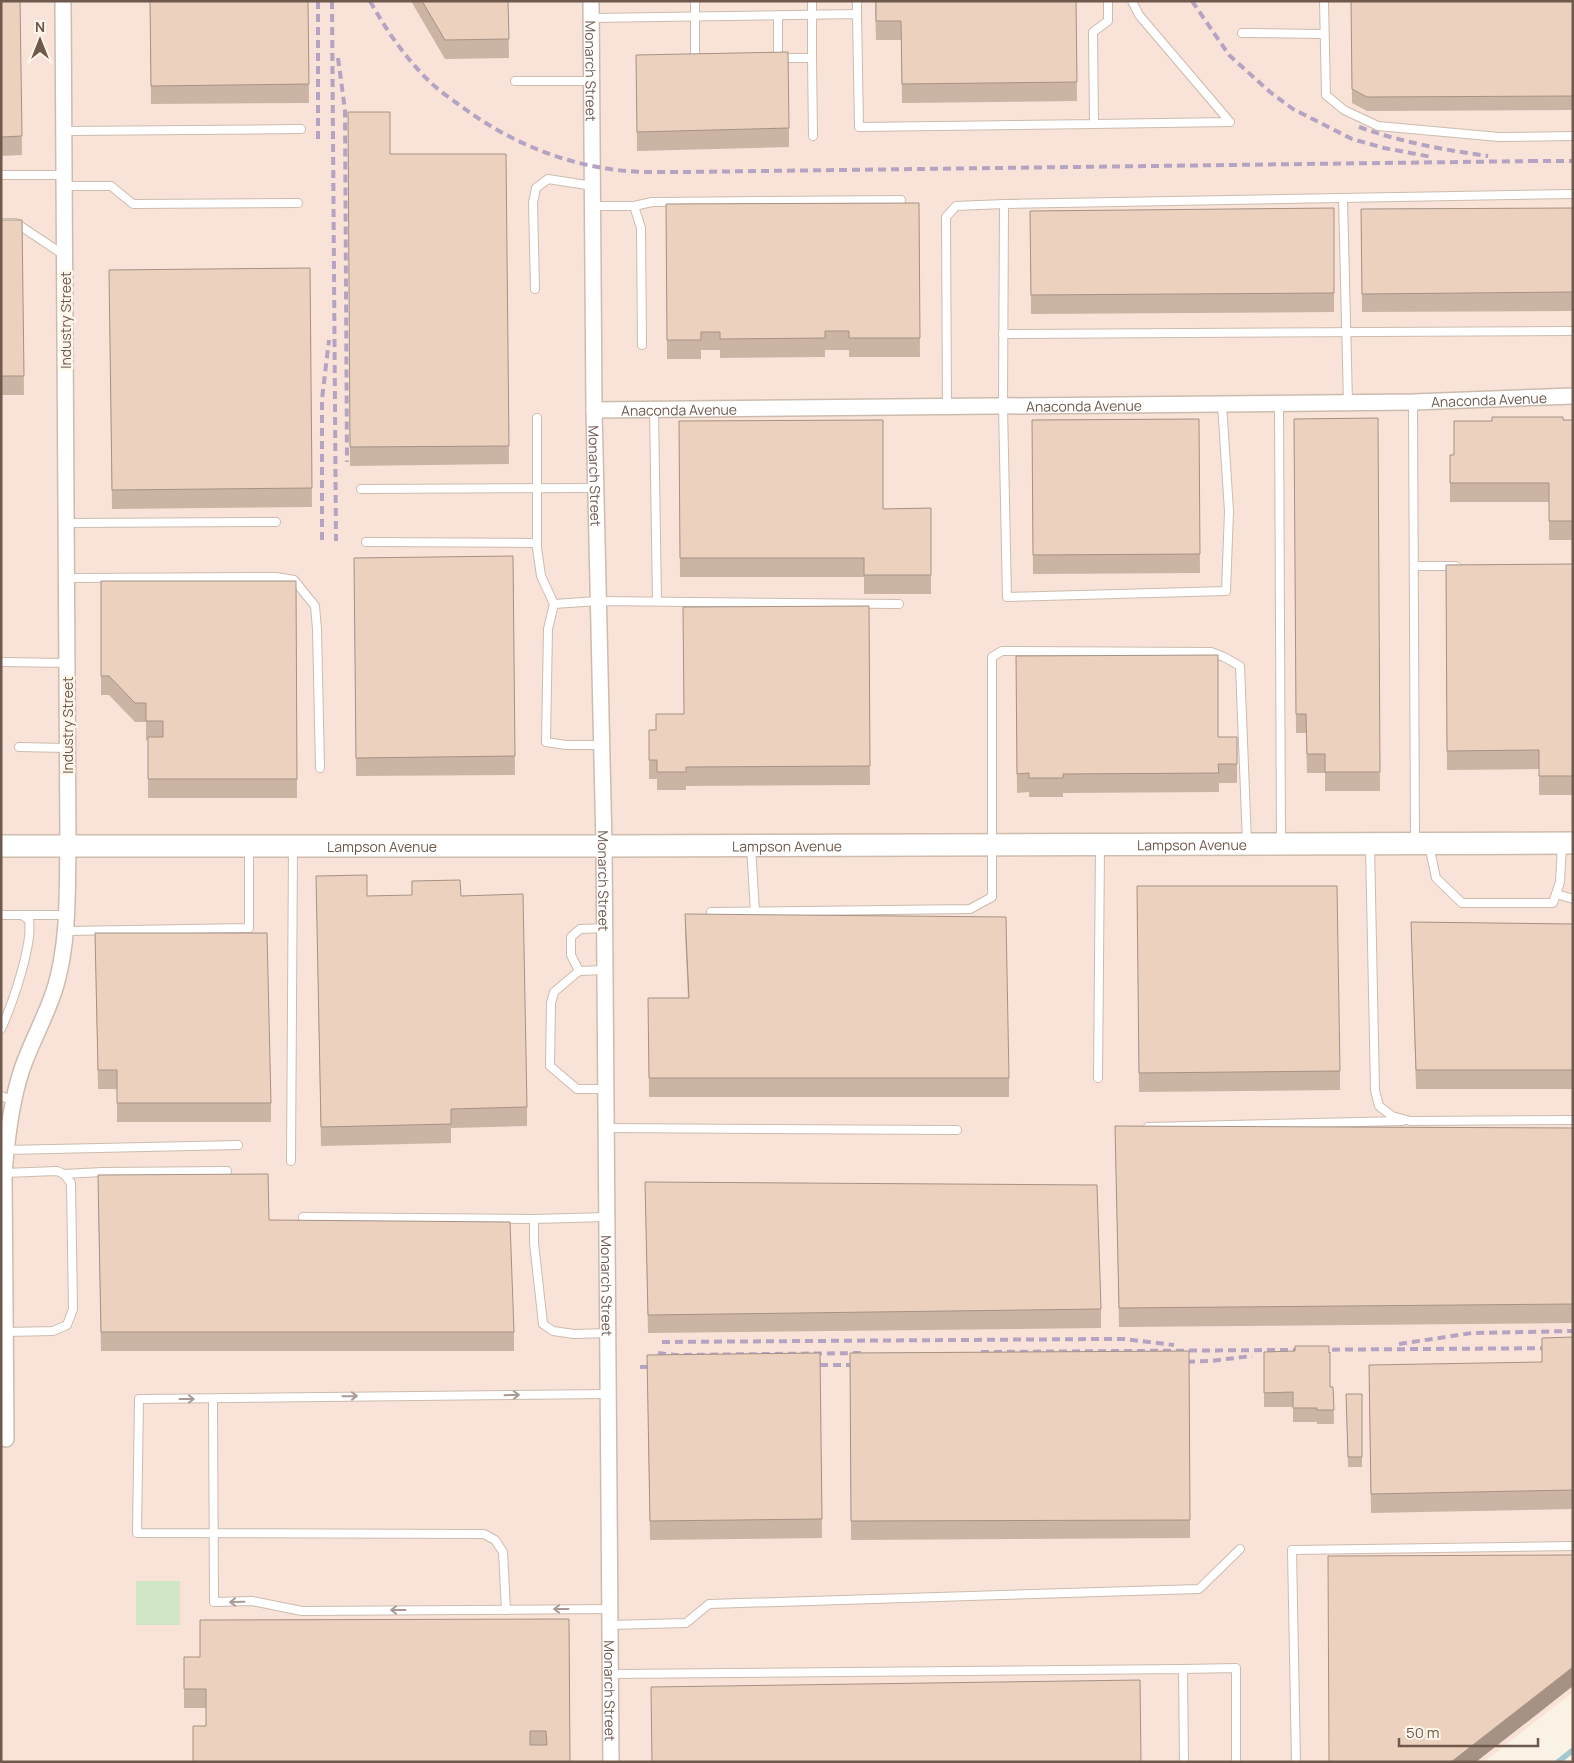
<svg xmlns="http://www.w3.org/2000/svg" width="1574" height="1763" viewBox="0 0 1574 1763" font-family="Manrope,sans-serif">
<style>
.commercial{fill:#f9e3d8}
.park{fill:#d1e6c4}
.lines{fill:none;stroke-linecap:round;stroke-linejoin:round}
.stream{stroke:#a2c9d2;stroke-width:5.5}
.service-casing{stroke:#ccbcae;stroke-width:10}
.minor-casing{stroke:#ccbcae;stroke-width:18}
.secondary-casing{stroke:#cebcac;stroke-width:24}
.service{stroke:#fff;stroke-width:8}
.minor{stroke:#fff;stroke-width:15}
.secondary{stroke:#fff;stroke-width:21}
.rail{stroke:#b4a4c2;stroke-width:4;stroke-dasharray:8 5;stroke-linecap:butt}
.wall{fill:#cbb4a3}
.shaded-wall{fill:#a59285}
.building{fill:#ecd1be;stroke:#a59285;fill-rule:evenodd}
.oneway{stroke:#a99b94}
.labels{text-anchor:middle;dominant-baseline:central;stroke-width:5;stroke-linejoin:round;paint-order:stroke}
.street-label{font-size:14px;fill:#6f594c;stroke:#fdf6e9}
</style>
<rect width="100%" height="100%" fill="#faf2e4"/>
<!-- commercial -->
<path class="commercial" d="M1,1h1572v1691l-89,70h-1483z"/>
<!-- park -->
<rect class="park" x="136" y="1581" width="44" height="44"/>
<g class="lines">
<!-- stream -->
<path class="stream" d="M1558,1762l15,-12"/>
<defs>
<g id="service">
<path d="M695,1v58h6"/>
<path d="M857,1v13"/>
<path d="M1324,1l2,94 18,15 34,16 121,11 74,-1"/>
<path d="M778,15v43"/>
<path d="M591,18l266,-4 2,113 235,-3 -1,-92 15,-11v-20"/>
<path d="M1242,33l81,1"/>
<path d="M780,58h32v-57"/>
<path d="M812,58l1,78"/>
<path d="M515,81h77"/>
<path d="M1094,124l136,-2 -91,-107 -7,-14"/>
<path d="M64,131l237,-2"/>
<path d="M1,175h63"/>
<path d="M64,186h47l22,18 165,-1"/>
<path d="M1343,198l5,205"/>
<path d="M593,206h41l7,22 1,117"/>
<path d="M634,206l18,-4 249,-2"/>
<path d="M1,223h15l48,32"/>
<path d="M535,289l-2,-86 3,-15 12,-9 45,7"/>
<path d="M1003,334l570,-3"/>
<path d="M1413,402l2,440"/>
<path d="M1279,403l2,441"/>
<path d="M1222,404l7,107 -3,80 -219,6 -4,-191 1,-202 569,-10"/>
<path d="M947,407l-1,-190 10,-11 48,-2"/>
<path d="M654,409l3,192"/>
<path d="M537,418v130l4,28 13,28"/>
<path d="M361,489l235,-1"/>
<path d="M66,523l210,-1"/>
<path d="M366,542l171,1"/>
<path d="M1414,566h42"/>
<path d="M66,578l210,-1 18,3 21,26 2,23 3,139"/>
<path d="M1,662l66,1"/>
<path d="M602,745h-36l-20,-3 2,-113 6,-25 44,-3 301,3"/>
<path d="M19,747l48,1"/>
<path d="M1370,845l5,245 4,16 13,10 18,5 163,-1"/>
<path d="M1429,845l7,33 26,25h91l7,-21 2,-37"/>
<path d="M751,846l4,66"/>
<path d="M1556,894l17,5"/>
<path d="M711,912l259,-3 22,-12v-240l10,-6 209,1 13,5 16,9 7,176"/>
<path d="M1,915h66"/>
<path d="M66,931l183,-3v-80"/>
<path d="M605,970l-26,1 -25,21 -3,11 -1,63 27,23h29"/>
<path d="M579,971l-8,-16v-18l9,-8 25,-1"/>
<path d="M1,1029c11,-24 32,-84 28,-109l-7,-5"/>
<path d="M1098,1078l2,-232"/>
<path d="M1,1096l13,5"/>
<path d="M1148,1127l254,-6"/>
<path d="M606,1128l351,2"/>
<path d="M6,1150l232,-5"/>
<path d="M291,1161l2,-314"/>
<path d="M4,1173l53,-2 7,3 7,9 2,126 -6,16 -14,6 -47,1"/>
<path d="M64,1174l38,-2 125,-1"/>
<path d="M303,1217l231,2"/>
<path d="M607,1217l-73,2v24l9,81 10,7 21,3 34,-1"/>
<path d="M213,1399l1,203 38,-1 50,10 308,-2"/>
<path d="M506,1610l-3,-58 -8,-12 -11,-6 -347,-1 2,-134 469,-5"/>
<path d="M610,1625l76,-2 23,-19 490,-15 41,-40"/>
<path d="M1183,1669l53,-1v94"/>
<path d="M610,1674l573,-5 1,93"/>
<path d="M1296,1762l-4,-212 281,-4"/>
</g>
<g id="minor">
<path id="s1" d="M591,1l3,409 10,436 7,916"/>
<path id="s2" d="M594,410l819,-8 160,-6"/>
<path d="M6,1439l-2,-266c3,-34 7,-71 18,-104 10,-29 26,-56 34,-84 13,-46 11,-94 12,-140l-5,-844"/>
</g>
<g id="secondary">
<path id="s3" d="M1,846h603l969,-3"/>
</g>
</defs>
<!-- service casing -->
<use href="#service" class="service-casing"/>
<!-- minor casing -->
<use href="#minor" class="minor-casing"/>
<!-- secondary casing -->
<use href="#secondary" class="secondary-casing"/>
<!-- service -->
<use href="#service" class="service"/>
<!-- minor -->
<use href="#minor" class="minor"/>
<!-- secondary -->
<use href="#secondary" class="secondary"/>
<!-- rail -->
<g class="rail">
<path d="M318,1v138"/>
<path d="M332,1l4,540"/>
<path d="M370,1c16,29 35,56 58,79 9,9 20,17 30,24 45,34 96,57 152,65 25,4 51,3 76,3l851,-11"/>
<path d="M1192,1l37,54 41,37 23,17 59,30 32,9 48,9"/>
<path d="M338,58l7,52 2,352"/>
<path d="M1359,127c42,15 85,23 129,29"/>
<path d="M1530,161h43"/>
<path d="M322,540v-141l7,-59"/>
<path d="M662,1342l442,-3h19l51,6"/>
<path d="M1399,1344l73,-11 101,-2"/>
<path d="M981,1352l592,-4"/>
<path d="M658,1353l18,2 187,-2"/>
<path d="M1174,1362l36,-1 42,-5"/>
<path d="M807,1365h58"/>
<path d="M640,1367l22,-1"/>
</g>
</g>
<!-- wall -->
<g class="wall">
<path d="M1,1h19l2,154 -21,1z"/>
<path d="M150,1h158l1,102 -158,1z"/>
<path d="M411,1h97l1,57 -64,1z"/>
<path d="M875,1h201l1,100 -175,2 -1,-63h-25z"/>
<path d="M1351,1h222v109l-206,1 -15,-8z"/>
<path d="M636,55l153,73v19l-152,4z"/>
<path d="M348,112l42,42h116l3,310 -159,2z"/>
<path d="M919,203l1,154h-71v-7h-24v7l-105,1v-8h-19v9h-34l-1,-155z"/>
<path d="M1334,208v104l-303,2 -1,-103z"/>
<path d="M1573,208v103l-211,1 -1,-103z"/>
<path d="M1,220h21l2,175h-23z"/>
<path d="M310,268l2,239 -200,2 -3,-239z"/>
<path d="M1378,418l2,373h-55v-18h-18l-1,-40h-10l-2,-314z"/>
<path d="M1199,419l1,154 -167,1 -1,-154z"/>
<path d="M1563,420h10v120h-24v-38h-99v-47h4z"/>
<path d="M679,421l204,88 48,-1v86h-67v-17h-184z"/>
<path d="M513,556l2,219 -159,1 -2,-218z"/>
<path d="M1573,564v231h-34v-26l-92,1 -1,-205z"/>
<path d="M101,581h195l1,217h-149v-58h-2v-18h-11l-26,-27h-8z"/>
<path d="M869,606l1,179 -184,1v4h-29v-11h-8v-49h7z"/>
<path d="M1016,656l202,81h19v46h-18v9l-156,1v4h-34v-5l-12,1z"/>
<path d="M316,876l51,20h94l66,211v19l-76,2v15l-130,3z"/>
<path d="M1137,886l203,185v19l-201,2z"/>
<path d="M685,914l324,164v19h-360l-1,-99h40l-3,-65z"/>
<path d="M1411,922l162,2v165h-157z"/>
<path d="M95,933l176,170v19h-154v-33h-19z"/>
<path d="M1115,1126l458,2v195l-454,4z"/>
<path d="M645,1182l456,127v19l-453,5z"/>
<path d="M98,1194l171,26 245,112v19h-413z"/>
<path d="M1573,1337v172l-202,4 -2,-129 173,-22z"/>
<path d="M1189,1351l1,187 -339,2 -1,-187z"/>
<path d="M1264,1352l66,35h3l1,37h-17v-2h-24v-15h-29z"/>
<path d="M820,1353l2,185 -172,2 -3,-185z"/>
<path d="M1346,1394h16v73h-14z"/>
<path d="M569,1619l1,143 -364,-54h-22v-51h16z"/>
</g>
<!-- shaded-wall -->
<path class="shaded-wall" d="M1573,1667v19l-97,76h-25z"/>
<!-- building -->
<g class="building">
<path d="M1,1h19l2,135 -21,1z"/>
<path d="M150,1h158l1,83 -158,2z"/>
<path d="M422,1h86l1,38 -64,1z"/>
<path d="M876,1h200l1,81 -175,2 -1,-63h-25z"/>
<path d="M1351,1h222v95l-206,1 -15,-8z"/>
<path d="M788,52l1,76 -152,4 -1,-77z"/>
<path d="M348,112h42v42h116l3,292 -159,1z"/>
<path d="M919,203l1,135h-71v-7h-24v7l-105,1v-7h-19v8h-34l-1,-136z"/>
<path d="M1334,208v85l-303,2 -1,-84z"/>
<path d="M1573,208v84l-211,2 -1,-85z"/>
<path d="M1,220h21l2,156h-23z"/>
<path d="M310,268l2,220 -200,2 -3,-220z"/>
<path d="M1492,417h71v3h10v101h-24v-38h-99v-28h4v-34h38z"/>
<path d="M1378,418l2,354h-55v-18h-18l-1,-40h-10l-2,-295z"/>
<path d="M1199,419l1,135 -167,1 -1,-135z"/>
<path d="M883,420v89l48,-1v67h-67v-17h-184l-1,-137z"/>
<path d="M513,556l2,200 -159,2 -2,-200z"/>
<path d="M1573,564v212h-34v-26l-92,1 -1,-186z"/>
<path d="M101,581h195l1,198h-149v-42h15v-16h-17v-18h-11l-26,-27h-8z"/>
<path d="M869,606l1,160 -184,1v5h-29v-12h-8v-30h7v-16h28l-1,-107z"/>
<path d="M1218,655v82h19v27h-19l1,9 -156,1v4h-34v-5l-12,1 -1,-118z"/>
<path d="M367,875v21l45,-1v-14l48,-1 1,16 62,-2 4,213 -76,2v15l-130,3 -5,-251z"/>
<path d="M1137,886h200l3,185 -201,2z"/>
<path d="M685,914l321,3 3,161h-360l-1,-80h41z"/>
<path d="M1411,922l162,2v146h-157z"/>
<path d="M95,933h172l4,170h-154v-33h-19z"/>
<path d="M1115,1126l458,2v176l-454,4z"/>
<path d="M268,1174l1,46 241,2 4,110h-413l-3,-157z"/>
<path d="M645,1182l452,3 4,124 -453,6z"/>
<path d="M1573,1337v153l-202,4 -2,-129 173,-3v-24z"/>
<path d="M1295,1346h34v7l1,-1v35h3l1,23h-17v-2h-24v-16l-29,1v-41l31,-1z"/>
<path d="M1189,1351l1,169 -339,1 -1,-168z"/>
<path d="M820,1353l2,166 -172,2 -3,-166z"/>
<path d="M1346,1394h16v63h-14z"/>
<path d="M1573,1555v112l-122,95h-122l-1,-206z"/>
<path d="M569,1619l1,143h-377v-36h13v-37h-22v-32h16v-37zM530,1731h16l1,14h-17z"/>
<path d="M1140,1680l1,82h-489l-1,-75z"/>
</g>
<!-- one-way arrows -->
<defs><path id="oneway-shaft" d="M-6 0H5M1.5-3L5.5 0L1.5 3" fill="none" stroke-width="1.6" stroke-linecap="round" stroke-linejoin="round" transform="scale(1.25)"/></defs>
<g class="oneway">
<use href="#oneway-shaft" transform="translate(512 1395) rotate(-1)"/>
<use href="#oneway-shaft" transform="translate(350 1396) rotate(-1)"/>
<use href="#oneway-shaft" transform="translate(187 1399)"/>
<use href="#oneway-shaft" transform="translate(237 1602) rotate(179)"/>
<use href="#oneway-shaft" transform="translate(561 1609) rotate(180)"/>
<use href="#oneway-shaft" transform="translate(398 1610) rotate(180)"/>
</g>
<g class="labels">
<!-- street labels -->
<g class="street-label">
<text stroke="none"><textPath href="#s1" startOffset="70">Monarch Street</textPath></text>
<text transform="translate(65 320) rotate(-90)">Industry Street</text>
<text stroke="none"><textPath href="#s2" startOffset="895">Anaconda Avenue</textPath></text>
<text stroke="none"><textPath href="#s2" startOffset="490">Anaconda Avenue</textPath></text>
<text stroke="none"><textPath href="#s2" startOffset="85">Anaconda Avenue</textPath></text>
<text stroke="none"><textPath href="#s1" startOffset="475">Monarch Street</textPath></text>
<text transform="translate(67 725) rotate(-90)">Industry Street</text>
<text stroke="none"><textPath href="#s3" startOffset="1191">Lampson Avenue</textPath></text>
<text stroke="none"><textPath href="#s3" startOffset="786">Lampson Avenue</textPath></text>
<text stroke="none"><textPath href="#s3" startOffset="381">Lampson Avenue</textPath></text>
<text stroke="none"><textPath href="#s1" startOffset="880">Monarch Street</textPath></text>
<text stroke="none"><textPath href="#s1" startOffset="1285">Monarch Street</textPath></text>
<text stroke="none"><textPath href="#s1" startOffset="1690">Monarch Street</textPath></text>
</g>
</g>
<!-- border -->
<rect width="1574" height="1763" fill="none" stroke="#6f594c" stroke-width="5"/>
<!-- north arrow -->
<g transform="translate(40 40)" stroke="#fdf6e9" stroke-width="4" paint-order="stroke">
<path d="M0-4L9 19L0 12L-9 19Z" fill="#6f594c"/>
<text y="-8" font-size="14" font-weight="bold" text-anchor="middle" fill="#6f594c">N</text>
</g>
<!-- scale -->
<path d="M1399 1738v8h139v-8" fill="none" stroke="#6f594c" stroke-width="2.5"/>
<text x="1406" y="1738" font-size="15" fill="#6f594c" stroke="#fdf6e9" stroke-width="4" paint-order="stroke">50 m</text>
</svg>
